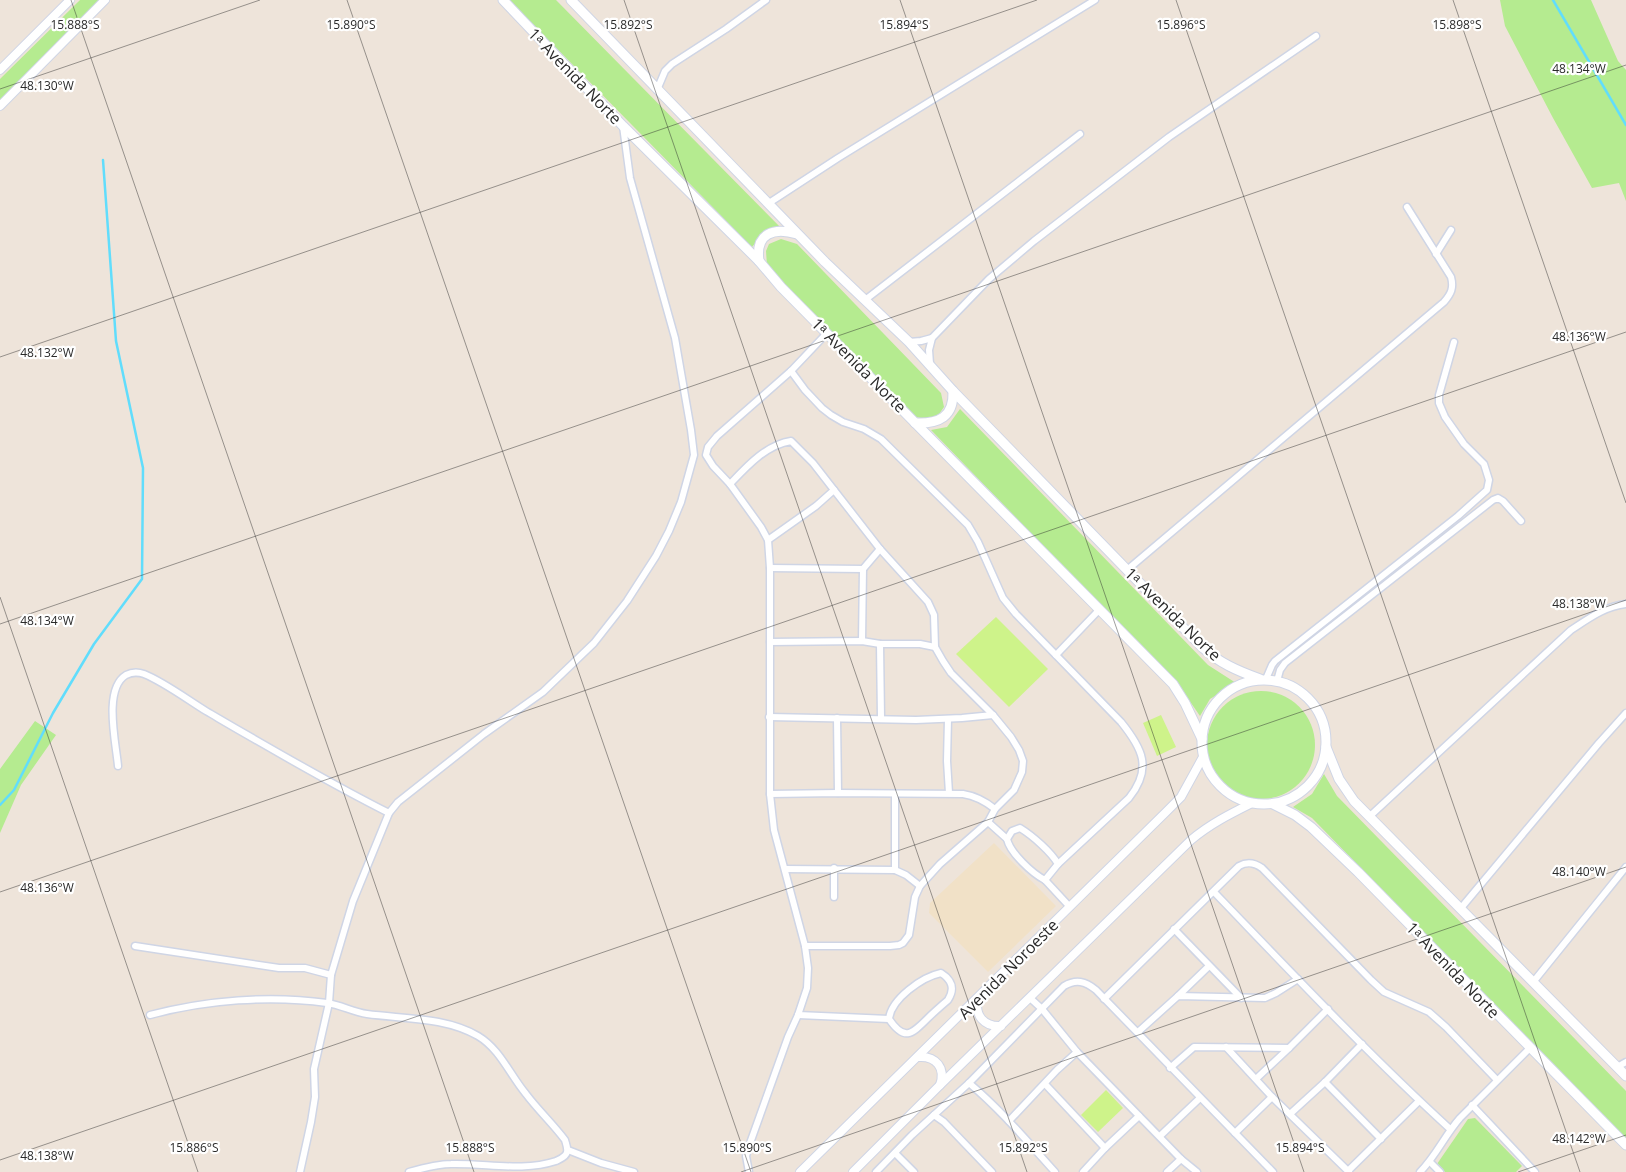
<svg xmlns="http://www.w3.org/2000/svg" width="1626" height="1172" viewBox="0 0 1626 1172" font-family="'Open Sans',sans-serif">
<style>
.education{fill:#f1e1c7}
.green{fill:#b5eb90}
.pitch{fill:#cef38a}
.lines{fill:none;stroke-linecap:round;stroke-linejoin:round}
.stream{stroke:#61ddfc;stroke-width:2.5}
.minor-casing{stroke:#cfd5e5;stroke-width:9}
.tertiary-casing{stroke:#cfd5e5;stroke-width:10}
.secondary-casing{stroke:#cfd5e5;stroke-width:11}
.minor{stroke:#fff;stroke-width:6}
.tertiary{stroke:#fff;stroke-width:8}
.secondary{stroke:#fff;stroke-width:9}
.ticks{fill:none;stroke:#2a2a2a;stroke-width:1;stroke-opacity:0.45}
.labels{text-anchor:middle;dominant-baseline:central;stroke-width:4.5;stroke-linejoin:round;paint-order:stroke}
.street-label{font-size:16px;fill:#2a2a2a;stroke:#fff}
.ticks-label{font-size:12px;text-anchor:middle;fill:#2a2a2a;stroke:#fff;stroke-width:4.5;stroke-linejoin:round;paint-order:stroke}
</style>
<rect width="100%" height="100%" fill="#eee4da"/>
<!-- education -->
<path class="education" d="M994,843l62,63 -68,66 -59,-59 1,-10z"/>
<!-- green -->
<g class="green">
<path d="M80,0h23l-103,104v-25z"/>
<path d="M509,0h47l227,230 -22,6 -9,11z"/>
<path d="M1500,0h91l27,61 8,9v131l-7,-18 -27,5 -39,-70 -48,-92z"/>
<path d="M781,239l16,5 144,149 3,14c-9,14 -13,13 -28,10l-149,-151 -1,-15 3,-7z"/>
<path d="M960,409l248,256 28,18 -26,16 -10,17 -20,-29 -249,-257 16,-3z"/>
<circle cx="1261" cy="745" r="54"/>
<path d="M35,721l21,14 -35,50 -21,48v-64z"/>
<path d="M1324,774l13,22 289,295v48l-314,-321 -19,-11 19,-13z"/>
<path d="M1475,1118l47,48 -6,6h-71l-8,-8 31,-45z"/>
</g>
<!-- pitch -->
<g class="pitch">
<path d="M996,617l52,52 -39,38 -53,-53z"/>
<path d="M1161,715l15,32 -19,9 -14,-33z"/>
<path d="M1106,1090l17,18 -25,24 -17,-17z"/>
</g>
<g class="lines">
<!-- stream -->
<g class="stream">
<path d="M1553,0l73,125"/>
<path d="M0,805l14,-15 39,-77 41,-69 48,-65 1,-111 -27,-127 -13,-181"/>
</g>
<defs>
<g id="minor">
<path d="M657,90l8,-19 7,-7 54,-35 40,-29"/>
<path d="M769,203l69,-45 257,-158"/>
<path d="M1436,254l15,-24"/>
<path d="M865,300l215,-166"/>
<path d="M909,342l12,-1 11,-3 57,-59 45,-38 135,-104 147,-101"/>
<path d="M930,364l-1,-14 3,-12"/>
<path d="M791,371l14,19 17,18 9,7 12,7 21,7 17,10 87,86 10,17 25,56 13,16 105,108c21,26 32,46 8,76l-71,66"/>
<path d="M730,484c17,-18 36,-39 61,-43l22,22 67,86 48,53 6,13 1,32 8,14 8,12 42,42 18,22 8,13 4,11 -1,11 -8,18 -19,19 -7,13 -48,42 -20,22 -5,11 -6,38 -6,8 -4,2 -9,1h-85"/>
<path d="M768,540l48,-34 18,-16"/>
<path d="M770,568l93,1 17,-20"/>
<path d="M1127,570l317,-268c7,-8 10,-14 7,-25l-44,-70"/>
<path d="M862,641l1,-72"/>
<path d="M770,642l92,-1 18,3h40l15,3"/>
<path d="M880,644l1,74"/>
<path d="M1056,655l43,-45"/>
<path d="M1266,679l6,-14 3,-4 183,-145 29,-26 2,-10 -5,-16 -20,-20 -19,-27 -6,-14v-8l15,-53"/>
<path d="M1277,681l3,-11 5,-7 208,-163 5,-2 5,3 18,20"/>
<path d="M769,717l147,3 46,-2 31,-3"/>
<path d="M837,718l1,75"/>
<path d="M948,719l-1,42 2,32"/>
<path d="M118,766c-2,-23 -15,-77 8,-91 6,-3 12,-3 18,-1 20,8 44,26 62,37 60,35 121,71 183,102"/>
<path d="M770,794l68,-1 125,1c13,2 22,7 32,15"/>
<path d="M895,794v76"/>
<path d="M1370,816l201,-186c17,-11 34,-24 55,-26"/>
<path d="M988,822l19,17"/>
<path d="M1020,828c13,8 31,24 38,36l-13,16c-12,-6 -35,-27 -38,-41l5,-8z"/>
<path d="M785,869l110,1 11,5 14,11"/>
<path d="M1045,880l25,27"/>
<path d="M1214,892c77,80 154,162 236,237"/>
<path d="M834,897v-29"/>
<path d="M1461,908l138,-165 27,-30"/>
<path d="M1174,929l67,69"/>
<path d="M135,946l144,22h26l26,7"/>
<path d="M941,973c11,7 14,16 7,27 -7,6 -15,13 -21,19 -16,16 -23,22 -38,0 2,-20 33,-42 52,-46z"/>
<path d="M1534,981l92,-114"/>
<path d="M1178,996l31,-30"/>
<path d="M1030,998l12,11 35,43 104,107 16,13"/>
<path d="M1104,999l135,-133c9,-5 16,-3 23,2l109,112 13,12 45,20 17,15 51,53"/>
<path d="M150,1015c56,-15 120,-20 177,-12 14,2 26,9 40,11 37,5 78,3 111,22 22,13 32,39 48,58 12,16 27,30 39,46 1,4 3,8 2,12 -1,5 -7,7 -11,9 -34,11 -69,2 -105,3 -14,0 -28,4 -42,8"/>
<path d="M798,1015l91,4"/>
<path d="M1138,1032l40,-36 87,2 11,-5 22,-14"/>
<path d="M1226,1047l46,50 77,75"/>
<path d="M1617,1067l9,-5"/>
<path d="M1170,1068l24,-21 95,1 39,-39"/>
<path d="M1256,1079l33,-31"/>
<path d="M1325,1082l56,57"/>
<path d="M969,1083c32,27 58,58 86,89"/>
<path d="M1045,1084l60,64"/>
<path d="M1472,1105l63,67"/>
<path d="M1290,1114l35,-32 37,-38"/>
<path d="M934,1115l10,7 48,50"/>
<path d="M1009,1121l48,-51 20,-18"/>
<path d="M1235,1133l37,-36"/>
<path d="M1160,1136l40,-38"/>
<path d="M568,1150l33,13 33,9"/>
<path d="M895,1153l19,19"/>
<path d="M1430,1162l10,10"/>
<path d="M1348,1171l71,-70"/>
<path d="M300,1172l11,-50 4,-25 -1,-28 15,-66 2,-28 22,-74 36,-88 9,-11 86,-68 59,-42 51,-49 33,-42 29,-45 13,-25 12,-29 13,-47 -3,-25 -16,-92 -45,-160 -7,-52"/>
<path d="M749,1172l-3,-16 3,-10 39,-109 10,-22 9,-27 1,-20 -3,-22 -31,-116 -4,-36v-226l-2,-28 -7,-13 -31,-43 -17,-18 -7,-11 2,-8 9,-11 74,-65 36,-38"/>
<path d="M876,1172l36,-37 57,-52 95,-97c12,-7 21,-5 32,4l177,182"/>
<path d="M1083,1172l22,-24 34,-32"/>
<path d="M1167,1172l14,-13"/>
<path d="M1420,1172c16,-16 25,-37 40,-54l70,-70"/>
</g>
<g id="tertiary">
<path d="M0,70l70,-70"/>
<path d="M0,106l105,-106"/>
<path d="M978,999c-4,16 6,28 23,27"/>
<path d="M919,1057c17,-1 27,11 21,28"/>
<path d="M800,1172l366,-360 15,-15 22,-40"/>
<path d="M853,1172l87,-87 251,-245c19,-16 39,-26 61,-37"/>
</g>
<g id="secondary">
<path d="M503,0l120,126 136,135 22,26 392,397 12,19 17,36"/>
<path d="M571,0l254,262 84,80 44,49 249,256c17,16 36,24 58,32"/>
<path d="M759,261c-4,-28 15,-34 38,-27"/>
<path d="M915,423c24,1 39,-6 38,-32"/>
<circle cx="1264" cy="742" r="62"/>
<path d="M1326,747l13,32 15,22 272,275"/>
<path d="M1273,804l22,11 16,12 47,45 268,273"/>
</g>
</defs>
<!-- minor casing -->
<use href="#minor" class="minor-casing"/>
<!-- tertiary casing -->
<use href="#tertiary" class="tertiary-casing"/>
<!-- secondary casing -->
<use href="#secondary" class="secondary-casing"/>
<!-- minor -->
<use href="#minor" class="minor"/>
<!-- tertiary -->
<use href="#tertiary" class="tertiary"/>
<!-- secondary -->
<use href="#secondary" class="secondary"/>
</g>
<!-- ticks -->
<path class="ticks" d="M71,0l403,1172M347,0l404,1172M624,0l403,1172M900,0l404,1172M1176,0l404,1172M1453,0l173,503M0,89l260,-89M0,357l1037,-357M0,597l198,575M0,624l1626,-559M0,892l1626,-560M0,1160l1626,-560M741,1172l885,-305M1518,1172l108,-37"/>
<g class="labels">
<!-- street labels -->
<g class="street-label">
<text transform="translate(575 76) rotate(46)">1ᵃ Avenida Norte</text>
<text transform="translate(859 365) rotate(45)">1ᵃ Avenida Norte</text>
<text transform="translate(1173 614) rotate(44)">1ᵃ Avenida Norte</text>
<text transform="translate(1008 969) rotate(-45)">Avenida Noroeste</text>
<text transform="translate(1453 970) rotate(46)">1ᵃ Avenida Norte</text>
</g>
</g>
<g class="ticks-label">
<text x="1457" y="29">15.898°S</text>
<text x="75" y="29">15.888°S</text>
<text x="351" y="29">15.890°S</text>
<text x="628" y="29">15.892°S</text>
<text x="904" y="29">15.894°S</text>
<text x="1181" y="29">15.896°S</text>
<text x="1579" y="73">48.134°W</text>
<text x="47" y="90">48.130°W</text>
<text x="1579" y="341">48.136°W</text>
<text x="47" y="357">48.132°W</text>
<text x="1579" y="608">48.138°W</text>
<text x="47" y="625">48.134°W</text>
<text x="1579" y="876">48.140°W</text>
<text x="47" y="892">48.136°W</text>
<text x="1579" y="1143">48.142°W</text>
<text x="194" y="1152">15.886°S</text>
<text x="470" y="1152">15.888°S</text>
<text x="747" y="1152">15.890°S</text>
<text x="1023" y="1152">15.892°S</text>
<text x="1300" y="1152">15.894°S</text>
<text x="47" y="1160">48.138°W</text>
</g>
</svg>
